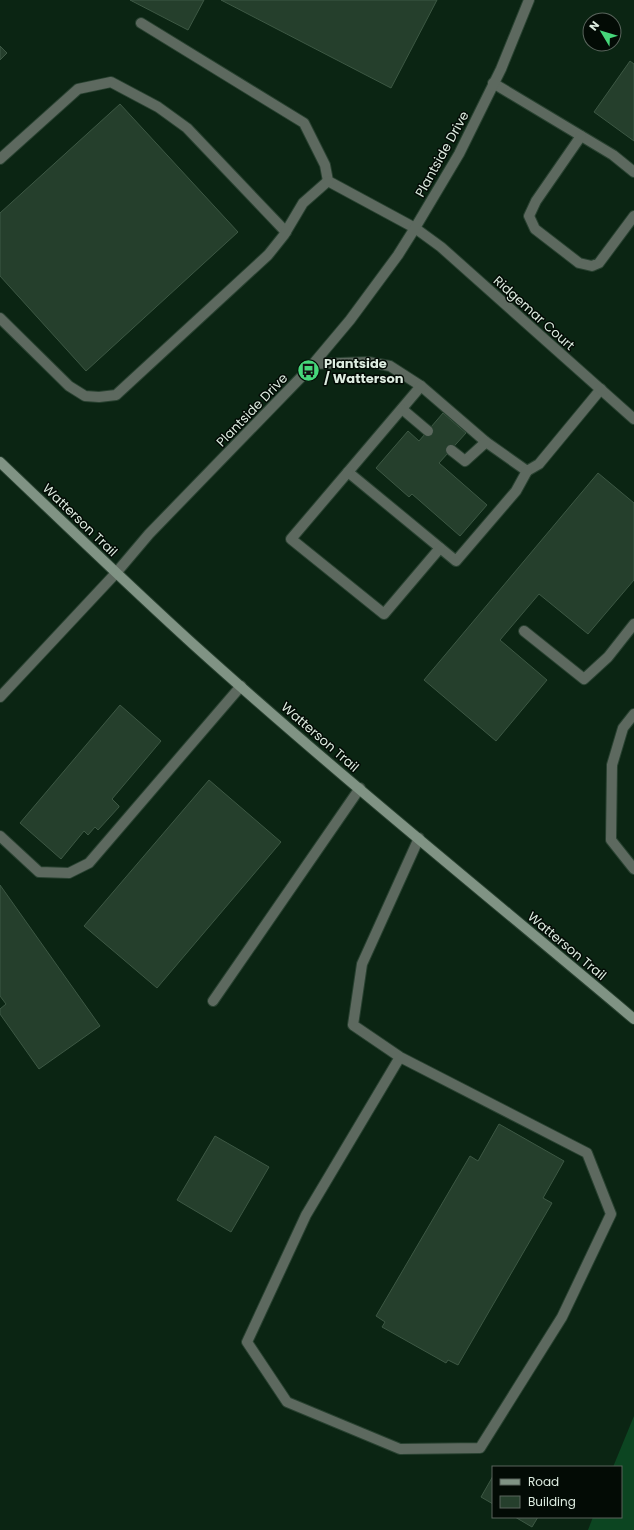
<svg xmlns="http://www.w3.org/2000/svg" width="634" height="1530" viewBox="0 0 634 1530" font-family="Poppins,sans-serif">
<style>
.green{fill:#0c4521}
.building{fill:#253f2c;stroke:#3d5844}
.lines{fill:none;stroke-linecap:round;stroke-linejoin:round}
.service-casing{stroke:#284130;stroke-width:12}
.minor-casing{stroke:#284130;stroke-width:12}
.tertiary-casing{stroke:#284130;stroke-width:12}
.secondary-casing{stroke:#284130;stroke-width:12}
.service{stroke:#5d695f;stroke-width:10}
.minor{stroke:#5d695f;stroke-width:10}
.tertiary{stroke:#5d695f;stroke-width:10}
.secondary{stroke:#809384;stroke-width:10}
.labels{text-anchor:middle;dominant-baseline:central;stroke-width:3;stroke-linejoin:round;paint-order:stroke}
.street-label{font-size:13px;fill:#ddece0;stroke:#030b05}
.poi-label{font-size:13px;font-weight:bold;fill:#ddece0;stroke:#030b05;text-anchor:start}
</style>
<rect width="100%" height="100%" fill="#0b2513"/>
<!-- green -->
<path class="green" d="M634,1416v114h-46l5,-13h28v-50h-8z"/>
<!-- building -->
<g class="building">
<path d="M130,0h74l-16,30z"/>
<path d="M221,0h216l-46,88z"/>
<path d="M0,46l7,7 -7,7z"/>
<path d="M630,61l4,3v77l-40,-29z"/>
<path d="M120,104l118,128 -152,139 -86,-95v-63z"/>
<path d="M443,413l23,20 -27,30 48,42 -27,31 -48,-42 -3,3 -33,-29 32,-37 11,10z"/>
<path d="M598,473l36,30v77l-46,54 -49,-40 -39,46 47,40 -51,61 -72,-61z"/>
<path d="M120,705l41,36 -49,58 7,7v1l-21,23 -3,-3 -7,8 -4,-4 -23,28 -41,-36z"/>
<path d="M209,780l72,62 -124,146 -73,-62z"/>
<path d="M0,885l100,141 -61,43 -39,-55v-5l6,-5 -6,-8z"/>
<path d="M499,1124l65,37 -21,37 9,5 -94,162 -10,-5 -2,3 -64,-36 3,-5 -9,-6 94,-160 8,5z"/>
<path d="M215,1136l54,31 -38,65 -54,-32z"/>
<path d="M493,1476v28l-12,-7z"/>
<path d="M515,1517h23l-6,10z"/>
</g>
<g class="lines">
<defs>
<g id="service">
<path d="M141,23l163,100 21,42 3,16 87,47"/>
<path d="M493,83l120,72 21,17"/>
<path d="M581,136l-45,65 -7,15 6,13 44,34 13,3 7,-3 35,-47"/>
<path d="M0,159l78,-70 33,-7 47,25 29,21 99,104"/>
<path d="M0,318l69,68 16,10 14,1 17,-2 152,-140 16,-20 19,-32 25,-22"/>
<path d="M313,364l55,-2 22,4 31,20 65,56 41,29 12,-7 62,-75"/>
<path d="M421,386l-73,86 108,89 60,-70 11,-20"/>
<path d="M402,409l26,22"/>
<path d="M451,450l14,11 21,-19"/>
<path d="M348,472l-57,67 93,75 56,-66"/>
<path d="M524,631l60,48 24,-22 26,-33"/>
<path d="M634,714l-11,14 -11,37 -1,75 23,29"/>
<path d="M0,836l39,36 30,1 20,-10 152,-177"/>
<path d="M213,1001l147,-213"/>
<path d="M400,1057l-94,158 -59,127 40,60 113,47 80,-1 82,-131 49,-103 -24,-61 -187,-96 -47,-32 9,-61 57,-126"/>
</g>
<path id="minor" d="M415,228l26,19 193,172"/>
<path id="tertiary" d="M0,697l116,-124 33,-39 159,-164 42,-50 48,-65 17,-27 44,-74 42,-85 28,-69"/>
<path id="secondary" d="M0,462c64,61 128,123 194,183 143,129 293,250 440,374"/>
</defs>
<!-- service casing -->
<use href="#service" class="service-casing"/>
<!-- minor casing -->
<use href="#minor" class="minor-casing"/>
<!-- tertiary casing -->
<use href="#tertiary" class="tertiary-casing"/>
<!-- secondary casing -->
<use href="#secondary" class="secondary-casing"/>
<!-- service -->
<use href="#service" class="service"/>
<!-- minor -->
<use href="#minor" class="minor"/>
<!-- tertiary -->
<use href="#tertiary" class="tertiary"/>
<!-- secondary -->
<use href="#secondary" class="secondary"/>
</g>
<!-- icons -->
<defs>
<symbol id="bus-disc" viewBox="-11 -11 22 22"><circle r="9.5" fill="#46d77a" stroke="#030b05"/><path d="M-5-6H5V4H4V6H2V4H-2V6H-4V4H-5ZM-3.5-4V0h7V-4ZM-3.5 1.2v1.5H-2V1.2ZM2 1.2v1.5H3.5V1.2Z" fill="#111"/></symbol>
</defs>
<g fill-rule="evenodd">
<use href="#bus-disc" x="296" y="358" width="25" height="25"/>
</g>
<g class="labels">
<!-- street labels -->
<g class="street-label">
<text transform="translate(442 154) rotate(-61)">Plantside Drive</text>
<text transform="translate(534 313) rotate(42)">Ridgemar Court</text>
<text transform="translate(252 410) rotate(-46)">Plantside Drive</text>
<text transform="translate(80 520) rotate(44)">Watterson Trail</text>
<text transform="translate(320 737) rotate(41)">Watterson Trail</text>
<text transform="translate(567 946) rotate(40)">Watterson Trail</text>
</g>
<!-- poi labels -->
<g class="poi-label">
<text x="324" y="363">Plantside<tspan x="324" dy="15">/ Watterson</tspan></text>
</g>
</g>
<!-- legend -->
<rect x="492" y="1466" width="130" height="52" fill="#030b05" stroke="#5a655d"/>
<rect x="500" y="1479" width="20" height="6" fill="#809384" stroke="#5a655d"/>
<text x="528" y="1486" font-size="12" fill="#ddece0">Road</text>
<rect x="500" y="1496" width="20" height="12" fill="#253f2c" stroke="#5a655d"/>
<text x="528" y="1506" font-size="12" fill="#ddece0">Building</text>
<!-- north arrow -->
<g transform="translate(602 32) rotate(308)"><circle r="19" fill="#030b05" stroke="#5a655d"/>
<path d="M0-3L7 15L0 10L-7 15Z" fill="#46d77a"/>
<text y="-6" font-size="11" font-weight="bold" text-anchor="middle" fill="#ddece0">N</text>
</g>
</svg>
